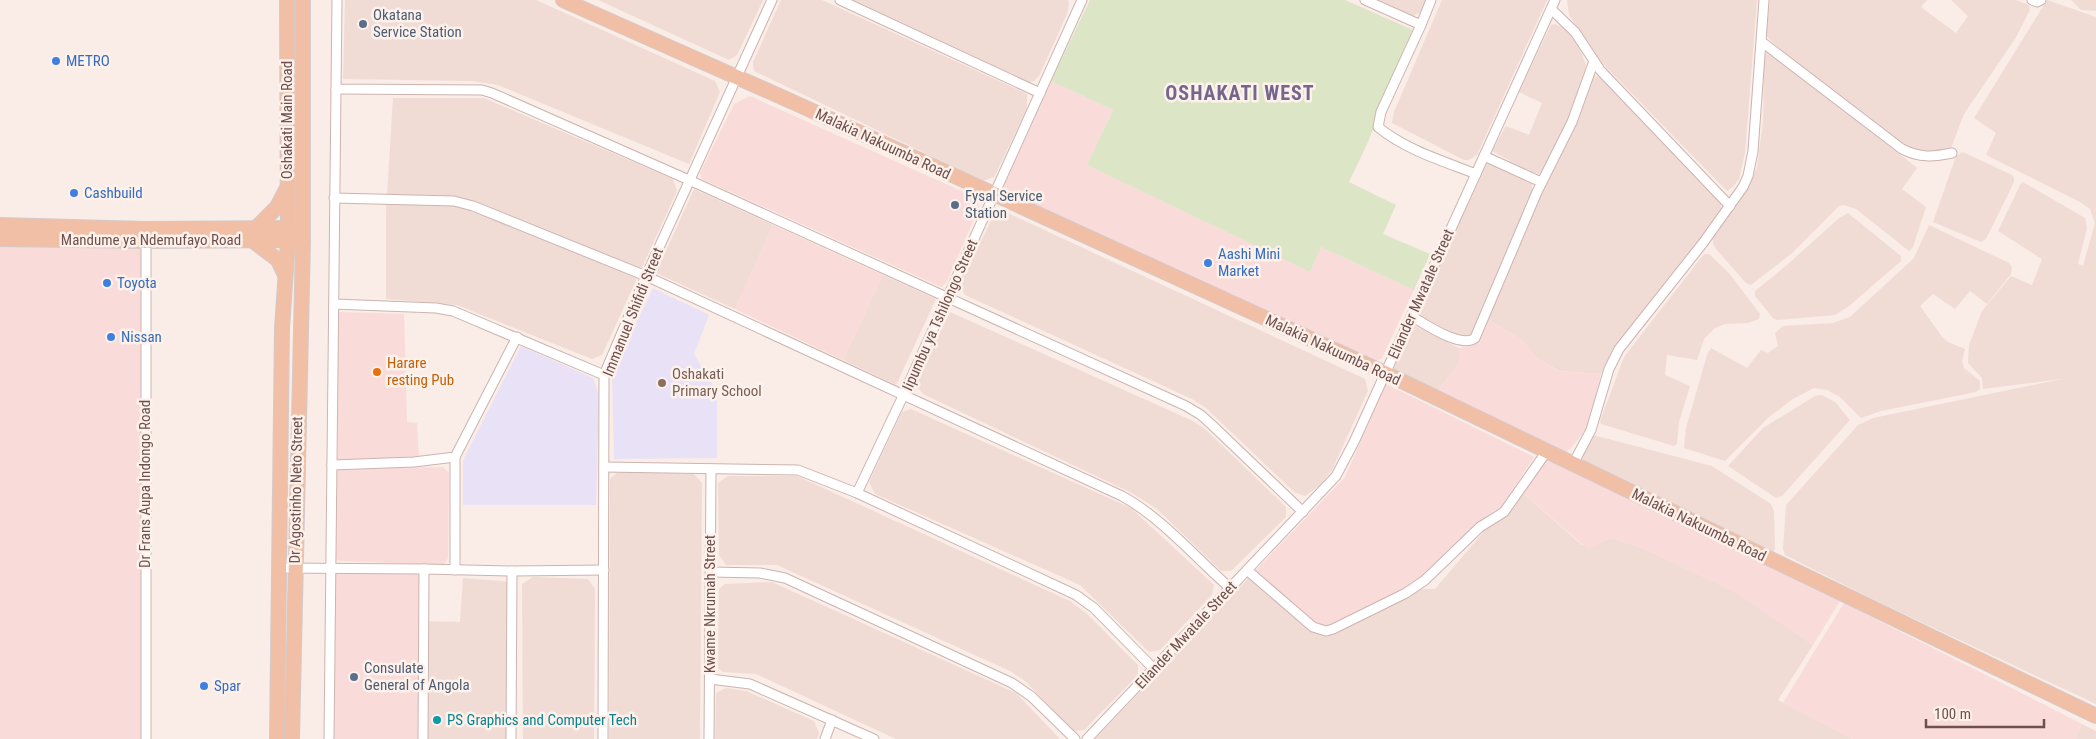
<svg xmlns="http://www.w3.org/2000/svg" width="2096" height="739" viewBox="0 0 2096 739" font-family="'Roboto Condensed',sans-serif">
<style>
.residential{fill:#f0dcd5}
.commercial{fill:#f9dbda}
.education{fill:#e9e2f6}
.green{fill:#dce6c6}
.lines{fill:none;stroke-linecap:round;stroke-linejoin:round}
.street-casing{stroke:#ccb4b0;stroke-width:11}
.primary-casing{stroke:#d4caca;stroke-width:16}
.street{stroke:#fff;stroke-width:9}
.primary{stroke:#f1bfa5;stroke-width:14}
.service-dot{fill:#5c6f8a;stroke:#fdf1eb;stroke-width:2}
.shop-dot{fill:#3f7fe0;stroke:#fdf1eb;stroke-width:2}
.food-dot{fill:#e8710a;stroke:#fdf1eb;stroke-width:2}
.education-dot{fill:#8d6e63;stroke:#fdf1eb;stroke-width:2}
.culture-dot{fill:#0f9aa8;stroke:#fdf1eb;stroke-width:2}
.labels{text-anchor:middle;dominant-baseline:central;stroke-width:5;stroke-linejoin:round;paint-order:stroke}
.service-label{font-size:15px;fill:#4e5e75;stroke:#fdf1eb;text-anchor:start}
.shop-label{font-size:15px;fill:#366cbe;stroke:#fdf1eb;text-anchor:start}
.street-label{font-size:15px;fill:#70504d;stroke:#fdf1eb}
.food-label{font-size:15px;fill:#c56008;stroke:#fdf1eb;text-anchor:start}
.education-label{font-size:15px;fill:#785e54;stroke:#fdf1eb;text-anchor:start}
.culture-label{font-size:15px;fill:#0d838f;stroke:#fdf1eb;text-anchor:start}
.district-label{font-size:20px;font-weight:bold;letter-spacing:1px;fill:#74668c;stroke:#fdf1eb}
</style>
<rect width="100%" height="100%" fill="#faece6"/>
<!-- residential -->
<g class="residential">
<path d="M345,0h191l179,81 5,11 -31,72 -191,-79 -26,-4 -129,-2z"/>
<path d="M598,0h165l-26,55 -8,5z"/>
<path d="M781,0h41l205,94v15l-33,68 -11,4 -229,-110 -1,-9z"/>
<path d="M852,0h216l1,4 -2,10 -28,62 -5,5 -5,1z"/>
<path d="M1375,0h53l-8,13 -8,3z"/>
<path d="M1442,0h105l-70,155 -8,5h-5l-72,-37 2,-11z"/>
<path d="M1567,0h190l-12,153 -6,26 -6,8 -6,4 -125,-128 -33,-48z"/>
<path d="M1770,0h157l-6,7 35,26 12,-17 -17,-16h65l13,5 1,5 -15,29 -51,75 -13,34 -4,3 -21,4 -16,-4 -86,-65 -55,-47 -3,-4z"/>
<path d="M2047,0l49,17v687l-228,-107 -83,-42 -2,-6 3,-44 72,-80 15,-7 189,-39 -79,10 -1,-11 -14,-15 1,-18 13,-34 29,-35 21,9 10,-26 -44,-28 22,-46 3,-3 62,36 2,10 -9,36 5,2 12,-43 -5,-14 -10,-7 -94,-47 10,-22 -22,-15z"/>
<path d="M2071,0h25v11l-15,-1z"/>
<path d="M1555,24l7,3 12,11 8,16 4,12 -2,13 -18,49 -26,46 -10,-2 -38,-21 14,-25 23,9 13,-32 -23,-11 32,-67z"/>
<path d="M1769,51l148,117 -15,21 24,18 -13,40 -4,4 -53,-42 -12,-4 -5,1 -48,48 -40,31 -5,-2 -30,-34 -3,-6v-5l34,-48 10,-23 6,-45 1,-63 2,-6z"/>
<path d="M1593,76h6l122,127v6l-22,34 -85,104 -13,27 -42,-3 -21,-12 -15,-18 -35,-22 62,-145 22,-40z"/>
<path d="M393,98h91l189,81 4,12 -75,164 -10,4 -135,-54 -71,-6v-87z"/>
<path d="M1963,152l49,23 2,3v4l-28,57 -5,3 -48,-20 23,-66z"/>
<path d="M1487,163l45,21v8l-56,137 -7,9 -12,-3 -40,-21z"/>
<path d="M694,189l79,36 -38,84 -79,-36z"/>
<path d="M997,208l368,171 3,12 -36,79 -13,16 -14,10 -11,-4 -88,-84 -14,-9 -227,-104 -5,-10z"/>
<path d="M1848,213l53,43v5l-53,46 -13,8 -58,5 -4,-2 -18,-22v-5l32,-26 52,-47z"/>
<path d="M1929,225l80,38 3,4 -1,7 -24,30 -17,-13 -15,18 -22,-15 -13,12 23,32 5,4 17,7 -3,12 2,7 16,13v8l-4,3 -95,19 -20,7 -21,-21 -13,-7 -13,-2 -21,11 -24,18 -44,44 -41,-13 2,-20 21,-73 4,-7 36,20 14,-18 7,3 10,-7 -3,-13 8,-7 50,-3 17,-6 64,-59z"/>
<path d="M1704,254h5l20,19 31,41 -1,5 -11,4 -23,1 -10,4 -11,11 -7,21 -30,-5 -2,20 25,11 -11,36 -2,22 -3,2 -73,-22 -1,-3 24,-64z"/>
<path d="M883,275l53,24 -40,86 -53,-25z"/>
<path d="M950,312l243,109 12,8 81,78v10l-55,54h-10l-64,-62 -25,-16 -209,-99 -8,-10z"/>
<path d="M1414,325l45,23 2,8 -5,11 -19,25 -40,-19 -3,-5z"/>
<path d="M1822,395l14,8 14,17 -68,76 -6,2 -48,-32 35,-38 52,-32z"/>
<path d="M911,409l220,99 83,77 -2,10 -52,55 -11,2 -69,-67 -205,-91 -6,-12 33,-70z"/>
<path d="M1593,435l119,31 59,38 3,7 1,38 -2,4 -190,-93 -1,-5z"/>
<path d="M618,472l76,2 8,9 -2,256h-91l1,-260z"/>
<path d="M728,476h69l273,125 16,12 52,52v10l-54,55 -10,1 -49,-50 -13,-9 -235,-107h-51l-7,-10 -1,-72z"/>
<path d="M1519,490l63,55 29,-7 32,10 94,45 76,52 -35,55 75,39h-758l157,-165 160,15h23z"/>
<path d="M533,577l55,2 7,10 -1,150h-71l-1,-155z"/>
<path d="M463,578l50,4 -2,157h-88l1,-118 36,1z"/>
<path d="M772,582l244,111 44,46h-164l-140,-65 -33,-2 -5,-4 1,-79 6,-5z"/>
<path d="M726,688l20,3 68,30 5,12 -2,6h-102l1,-46z"/>
<path d="M2082,724l14,7v8h-20z"/>
</g>
<!-- commercial -->
<g class="commercial">
<path d="M1051,81l62,29 -26,55 223,107 11,-25 93,43 -32,68 -7,4 -374,-169z"/>
<path d="M750,96l227,102 2,10 -33,75 -5,4 -239,-108 -2,-6 34,-69z"/>
<path d="M773,225l110,50 -40,85 -108,-51z"/>
<path d="M0,239l146,2v498h-146z"/>
<path d="M338,312l66,2 3,108 10,1 2,35 -81,2z"/>
<path d="M1488,319l35,22 15,18 20,12 43,3 -13,53 -17,21 -7,6 -127,-62 19,-25 4,-11 -1,-8 12,-2 7,-6z"/>
<path d="M1386,384l148,73 -32,49 -21,14 -75,73 -53,26 -34,11 -67,-56 93,-97z"/>
<path d="M1543,457l88,42 209,102 -27,44 -78,-53 -92,-44 -32,-10 -23,11 -69,-59z"/>
<path d="M443,467l6,6 -1,85 -4,7 -104,-4 -5,-2 1,-90z"/>
<path d="M335,572l85,1 -2,166h-85z"/>
<path d="M1844,603l238,121 -6,15h-223l-70,-36z"/>
</g>
<!-- education -->
<g class="education">
<path d="M653,288l56,27 -15,39 23,38v66l-103,1 -2,-86z"/>
<path d="M521,346l72,32 6,18 -3,109h-133v-45z"/>
</g>
<!-- green -->
<path class="green" d="M1090,0h255l68,30 -45,112 -19,40 47,23 -13,29 47,20 -16,36 -93,-43 -11,25 -223,-107 26,-55 -62,-29z"/>
<g class="lines">
<defs>
<g id="street">
<path d="M337,0l-1,89 146,1 10,3 197,87 497,226 15,9 11,10 91,87"/>
<path d="M840,0l200,93"/>
<path d="M1365,0l56,25 10,-25"/>
<path d="M2032,0l5,2 4,-2"/>
<path d="M1551,9l24,23 25,38 130,136"/>
<path d="M1421,25l-40,87 -3,15c28,23 65,34 98,47"/>
<path d="M1762,42l140,107c18,9 31,8 50,4"/>
<path d="M1484,156l57,26"/>
<path d="M334,198l120,3 19,5 173,70 476,220c40,22 74,62 108,92"/>
<path d="M146,237v502"/>
<path d="M334,304l102,4 17,3 151,64"/>
<path d="M1411,316c14,8 50,33 64,22l62,-146 35,-70 22,-61"/>
<path d="M1573,464l18,-34 18,-61 10,-20 84,-106 40,-56 5,-11 5,-25 11,-151"/>
<path d="M332,465l82,-3 41,-5 62,-120"/>
<path d="M604,467l194,3 59,23 219,102 18,13 60,61"/>
<path d="M857,493l46,-97 179,-396"/>
<path d="M278,568l146,1"/>
<path d="M455,570v-113"/>
<path d="M1247,570l66,57 13,4 7,-2 73,-36 19,-13 55,-53 24,-15 43,-61"/>
<path d="M711,572l49,1 25,5 227,105 20,14 43,42"/>
<path d="M710,679l40,5 124,55"/>
<path d="M329,739l7,-650"/>
<path d="M423,739l1,-170 88,2 92,-1"/>
<path d="M511,739l1,-168"/>
<path d="M603,739l1,-364 42,-99 126,-276"/>
<path d="M709,739l2,-270"/>
<path d="M825,739l7,-19"/>
<path d="M1087,739l249,-263 18,-34 201,-442"/>
</g>
<g id="primary">
<path d="M563,0l232,103 590,270 711,343"/>
<path d="M0,225l146,4 151,-1"/>
<path d="M256,228l21,-21 10,-19"/>
<path d="M0,239l146,2 151,-1"/>
<path d="M253,241l25,19 7,15"/>
<path d="M277,739l5,-411 6,-87 -1,-241"/>
<path d="M292,739l11,-499v-240"/>
</g>
</defs>
<!-- street casing -->
<use href="#street" class="street-casing"/>
<!-- primary casing -->
<use href="#primary" class="primary-casing"/>
<!-- street -->
<use href="#street" class="street"/>
<!-- primary -->
<use href="#primary" class="primary"/>
</g>
<!-- markers -->
<g class="service-dot">
<circle cx="363" cy="24" r="5"/>
<circle cx="955" cy="205" r="5"/>
<circle cx="354" cy="677" r="5"/>
</g>
<g class="shop-dot">
<circle cx="56" cy="61" r="5"/>
<circle cx="74" cy="193" r="5"/>
<circle cx="1208" cy="263" r="5"/>
<circle cx="107" cy="283" r="5"/>
<circle cx="111" cy="337" r="5"/>
<circle cx="204" cy="686" r="5"/>
</g>
<circle class="food-dot" cx="377" cy="372" r="5"/>
<circle class="education-dot" cx="662" cy="383" r="5"/>
<circle class="culture-dot" cx="437" cy="720" r="5"/>
<g class="labels">
<!-- service labels -->
<g class="service-label">
<text x="373" y="15">Okatana<tspan x="373" dy="17">Service Station</tspan></text>
<text x="965" y="196">Fysal Service<tspan x="965" dy="17">Station</tspan></text>
<text x="364" y="668">Consulate<tspan x="364" dy="17">General of Angola</tspan></text>
</g>
<!-- shop labels -->
<g class="shop-label">
<text x="66" y="61">METRO</text>
<text x="84" y="193">Cashbuild</text>
<text x="1218" y="254">Aashi Mini<tspan x="1218" dy="17">Market</tspan></text>
<text x="117" y="283">Toyota</text>
<text x="121" y="337">Nissan</text>
<text x="214" y="686">Spar</text>
</g>
<!-- street labels -->
<g class="street-label">
<text transform="translate(287 120) rotate(-90)">Oshakati Main Road</text>
<text transform="translate(883 144) rotate(25)">Malakia Nakuumba Road</text>
<text x="151" y="240">Mandume ya Ndemufayo Road</text>
<text transform="translate(1421 294) rotate(-66)">Eliander Mwatale Street</text>
<text transform="translate(633 312) rotate(-68)">Immanuel Shifidi Street</text>
<text transform="translate(940 315) rotate(-66)">Iipumbu ya Tshilongo Street</text>
<text transform="translate(1333 350) rotate(25)">Malakia Nakuumba Road</text>
<text transform="translate(145 484) rotate(-90)">Dr Frans Aupa Indongo Road</text>
<text transform="translate(296 490) rotate(-89)">Dr Agostinho Neto Street</text>
<text transform="translate(1699 525) rotate(26)">Malakia Nakuumba Road</text>
<text transform="translate(710 604) rotate(-90)">Kwame Nkrumah Street</text>
<text transform="translate(1186 635) rotate(-47)">Eliander Mwatale Street</text>
</g>
<!-- food labels -->
<g class="food-label">
<text x="387" y="363">Harare<tspan x="387" dy="17">resting Pub</tspan></text>
</g>
<!-- education labels -->
<g class="education-label">
<text x="672" y="374">Oshakati<tspan x="672" dy="17">Primary School</tspan></text>
</g>
<!-- culture labels -->
<g class="culture-label">
<text x="447" y="720">PS Graphics and Computer Tech</text>
</g>
<!-- district labels -->
<g class="district-label">
<text x="1240" y="93">OSHAKATI WEST</text>
</g>
</g>
<!-- scale -->
<path d="M1926 719v8h118v-8" fill="none" stroke="#70504d" stroke-width="2.5"/>
<text x="1934" y="719" font-size="15" fill="#70504d" stroke="#fdf1eb" stroke-width="4" paint-order="stroke">100 m</text>
</svg>
